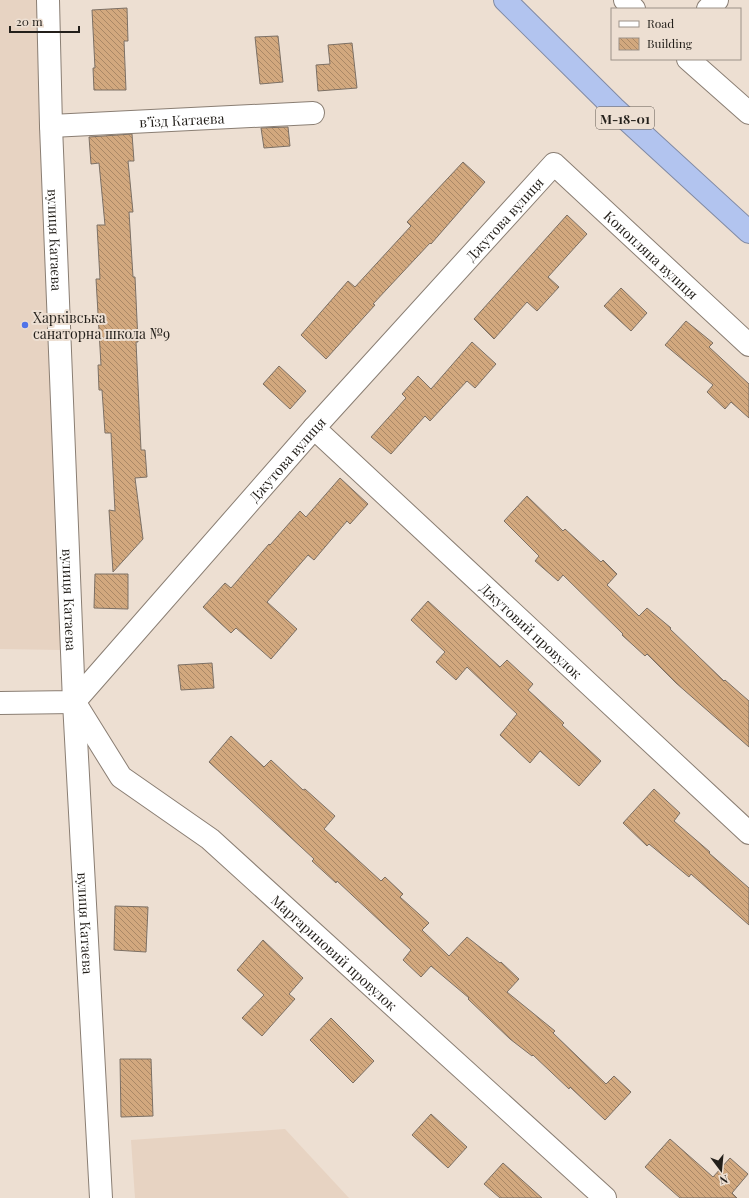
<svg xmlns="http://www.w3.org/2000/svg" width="749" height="1198" viewBox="0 0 749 1198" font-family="'Playfair Display',serif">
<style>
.built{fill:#e7d3c2}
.building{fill:url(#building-back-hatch);stroke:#7c7065}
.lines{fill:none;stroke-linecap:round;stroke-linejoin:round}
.minor-casing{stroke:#8a7e73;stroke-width:24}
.highway-casing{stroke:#808aa4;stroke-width:24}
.minor{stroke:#fff;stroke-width:22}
.highway{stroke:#b2c4ef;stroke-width:22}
.poi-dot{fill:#5174e9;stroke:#eddfd2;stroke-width:1.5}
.labels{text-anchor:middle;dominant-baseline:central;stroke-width:4;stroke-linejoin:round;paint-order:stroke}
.shield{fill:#eddfd2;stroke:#605951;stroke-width:1}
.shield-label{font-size:13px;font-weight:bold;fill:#231f1a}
.street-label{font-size:14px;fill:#231f1a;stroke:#eddfd2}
.poi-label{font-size:14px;fill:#231f1a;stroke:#eddfd2;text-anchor:start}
</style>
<defs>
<pattern id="building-back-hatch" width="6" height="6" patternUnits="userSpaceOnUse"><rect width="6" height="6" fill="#d2a87e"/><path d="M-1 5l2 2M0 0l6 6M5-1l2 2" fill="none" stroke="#a86"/></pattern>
</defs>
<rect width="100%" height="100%" fill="#eddfd2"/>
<!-- built -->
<g class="built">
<path d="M0,0h37l25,650 -62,-1z"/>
<path d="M285,1129l64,69h-214l-4,-58z"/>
</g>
<!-- building -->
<g class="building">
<path d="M127,8l1,33h-4l2,49h-32l-1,-22h2l-3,-58z"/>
<path d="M278,36l5,46 -23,2 -5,-47z"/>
<path d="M352,43l5,45 -39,3 -2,-26 14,-1 -2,-19z"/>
<path d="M288,127l2,19 -26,2 -3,-20z"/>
<path d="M132,134l2,27h-6l5,51h-4l4,65h2l3,65h-2l5,108h4l2,27 -12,1 8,61 -30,33 -4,-62 6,1 -4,-78h-6l-3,-43h-3l-1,-25h3l-5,-86h4l-3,-54h8l-6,-62 -8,1 -2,-27z"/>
<path d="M463,162l22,20 -54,62 -1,-1 -57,61 2,1 -49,54 -25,-24 47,-54 7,6 56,-61 -4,-4z"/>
<path d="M567,215l20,19 -39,43 11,10 -22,24 -10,-9 -33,37 -20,-20z"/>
<path d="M621,288l26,25 -16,18 -27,-25z"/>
<path d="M686,321l27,22 -4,4 40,37v34l-18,-16 -6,7 -18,-17 6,-7 -48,-40z"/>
<path d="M472,342l24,22 -21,24 -8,-7 -37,40 -5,-5 -34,38 -20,-17 35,-39 -4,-4 16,-18 13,13z"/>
<path d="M279,366l27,25 -16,18 -27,-25z"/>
<path d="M340,478l28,26 -18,20 -3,-3 -33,39 -6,-5 -41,47 30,27 -26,30 -35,-31 -5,5 -28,-26 22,-24 6,5 38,-44 1,1 30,-34 6,6z"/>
<path d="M527,496l36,35 2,-2 36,33 2,-2 14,14 -10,11 32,31 8,-8 24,20 -1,1 54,52 1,-1 24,21v46l-73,-64 -29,-29 -2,2 -23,-21 1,-1 -60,-59 -5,6 -23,-20 4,-5 -35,-35z"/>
<path d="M95,574h33v35l-34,-1z"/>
<path d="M428,601l72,66 7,-7 26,24 -5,6 36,33 -2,2 39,36 -22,25 -39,-35 -10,12 -30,-28 17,-21 -50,-47 -11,13 -20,-18 9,-10 -34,-32z"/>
<path d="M212,663l2,25 -33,2 -3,-25z"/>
<path d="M231,736l33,31 7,-7 32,30 2,-1 30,27 -11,13 57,52 4,-4 18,17 -3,3 29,26 -7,7 27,26 18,-19 33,26 1,-1 18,17 -12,13 48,39 -2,2 53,51 8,-8 17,16 -26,28 -35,-33 -1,2 -36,-34 -1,1 -22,-17 -42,-40 1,-1 -38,-32 -10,11 -18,-17 8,-10 -74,-69 -1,2 -24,-22 2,-2 -105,-97z"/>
<path d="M654,789l26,24 -6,8 36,31 -1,1 40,35v37l-58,-51 -2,3 -40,-33 -2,2 -24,-23z"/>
<path d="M115,906l33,1 -2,45 -32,-2z"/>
<path d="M263,940l40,38 -14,16 6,5 -33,37 -20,-18 22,-23 -27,-25z"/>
<path d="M331,1018l43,43 -21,22 -43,-43z"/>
<path d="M120,1059h31l2,57 -32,1z"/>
<path d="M431,1114l36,33 -19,21 -36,-33z"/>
<path d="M670,1139l43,38 17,-19 18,16 -16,19 5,5h-57l-35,-31z"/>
<path d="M503,1163l39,35h-42l-16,-14z"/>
</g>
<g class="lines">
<defs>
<g id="minor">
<path id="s1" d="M48,0l3,126 23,576 27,496"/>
<path d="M625,0l9,9"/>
<path d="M708,9l9,-9"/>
<path d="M688,59l61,54"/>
<path id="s2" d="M51,126l262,-13"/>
<path id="s3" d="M314,428l435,405"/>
<path id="s4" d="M0,703l74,-1 240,-274 240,-264 195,181"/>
<path id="s5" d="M75,703l46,74 89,62 395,359"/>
</g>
<path id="highway" d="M505,0l109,108 135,124"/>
</defs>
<!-- minor casing -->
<use href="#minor" class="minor-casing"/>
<!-- highway casing -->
<use href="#highway" class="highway-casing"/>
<!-- minor -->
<use href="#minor" class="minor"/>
<!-- highway -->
<use href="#highway" class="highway"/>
</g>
<!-- markers -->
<circle class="poi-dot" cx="25" cy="325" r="4"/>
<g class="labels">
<!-- shield labels -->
<rect class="shield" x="596" y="107" width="58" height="22" rx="3"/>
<g class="shield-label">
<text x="625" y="118">М-18-01</text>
</g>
<!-- street labels -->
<g class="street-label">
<text stroke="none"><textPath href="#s2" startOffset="131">в’їзд Катаєва</textPath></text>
<text stroke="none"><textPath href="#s4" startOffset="721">Джутова вулиця</textPath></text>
<text stroke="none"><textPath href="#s1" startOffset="240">вулиця Катаєва</textPath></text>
<text stroke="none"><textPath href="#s4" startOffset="928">Конопляна вулиця</textPath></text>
<text stroke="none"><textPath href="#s4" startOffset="397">Джутова вулиця</textPath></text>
<text stroke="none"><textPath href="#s1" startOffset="600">вулиця Катаєва</textPath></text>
<text stroke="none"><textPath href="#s3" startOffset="297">Джутовий провулок</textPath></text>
<text stroke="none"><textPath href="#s1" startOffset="924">вулиця Катаєва</textPath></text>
<text stroke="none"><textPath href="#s5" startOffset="364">Маргариновий провулок</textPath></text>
</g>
<!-- poi labels -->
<g class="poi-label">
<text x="33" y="317">Харківська<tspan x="33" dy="16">санаторна школа №9</tspan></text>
</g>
</g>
<!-- legend -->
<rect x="611" y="8" width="130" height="52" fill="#eddfd2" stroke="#9c9288"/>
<rect x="619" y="21" width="20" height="6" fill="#ffffff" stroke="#9c9288"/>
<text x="647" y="28" font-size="12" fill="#231f1a">Road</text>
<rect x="619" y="38" width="20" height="12" fill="url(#building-back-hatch)" stroke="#9c9288"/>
<text x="647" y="48" font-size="12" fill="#231f1a">Building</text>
<!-- north arrow -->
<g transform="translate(721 1170) rotate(164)" stroke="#eddfd2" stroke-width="3" paint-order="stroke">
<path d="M0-3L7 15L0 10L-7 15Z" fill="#231f1a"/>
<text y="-6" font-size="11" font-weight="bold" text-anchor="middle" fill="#231f1a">N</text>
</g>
<!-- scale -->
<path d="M10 26v6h69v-6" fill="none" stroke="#231f1a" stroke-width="2"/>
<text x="16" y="26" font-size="12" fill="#231f1a" stroke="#eddfd2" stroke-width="3" paint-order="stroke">20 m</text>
</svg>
